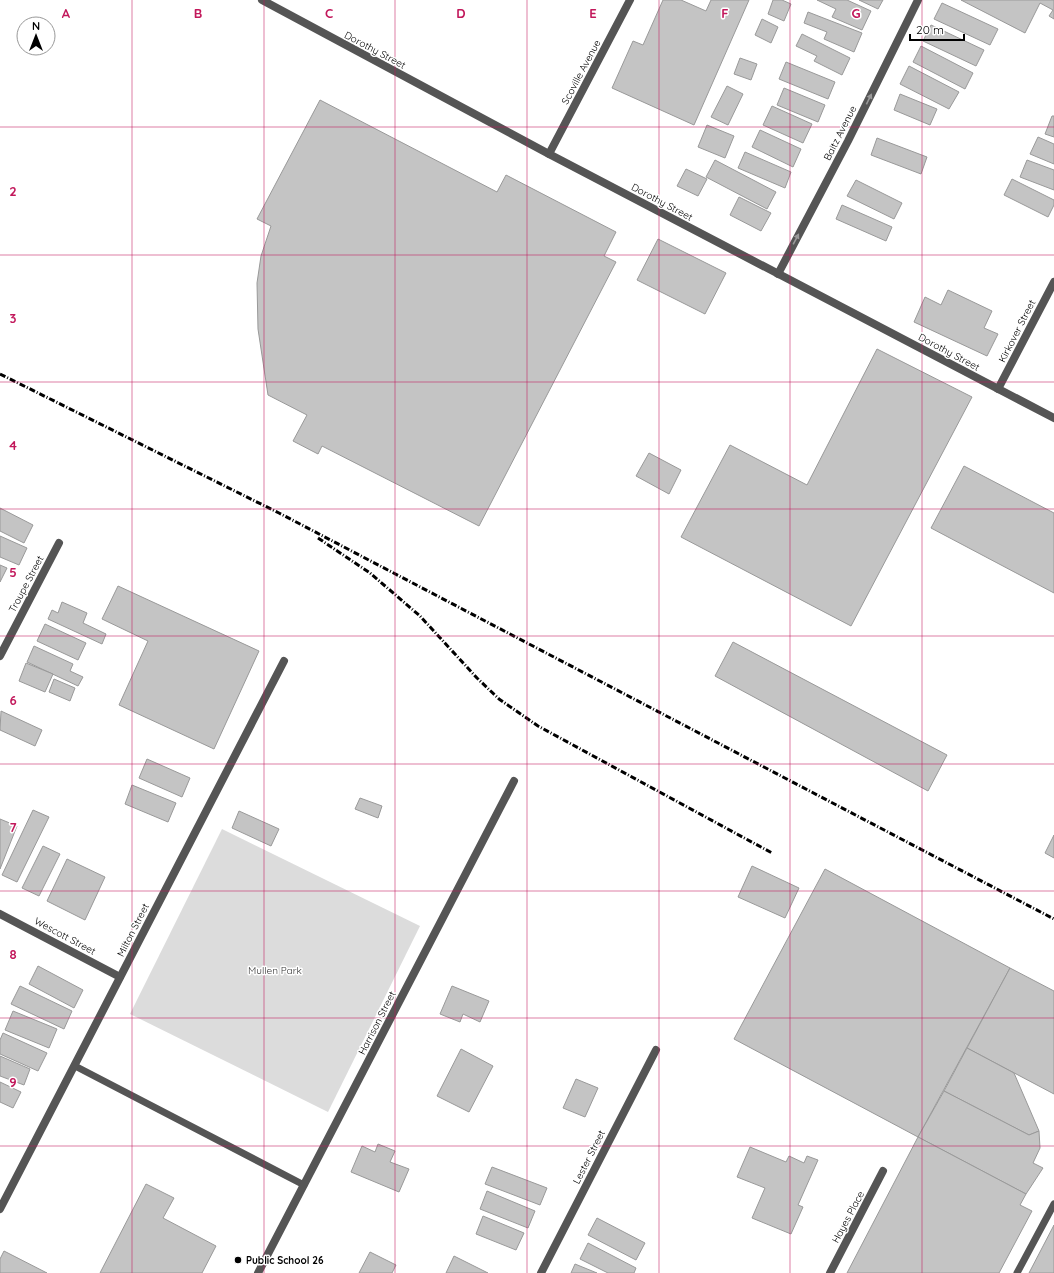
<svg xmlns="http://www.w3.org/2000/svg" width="1054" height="1273" viewBox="0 0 1054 1273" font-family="Quicksand,sans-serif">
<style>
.green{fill:#dcdcdc}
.building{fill:#c4c4c4;stroke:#999}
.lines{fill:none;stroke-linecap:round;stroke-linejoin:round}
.lane{stroke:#555;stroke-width:7}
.street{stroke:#555;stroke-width:8}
.rail{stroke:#000;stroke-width:3;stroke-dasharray:6 2 1 2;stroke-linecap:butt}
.oneway{fill:#999}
.grid{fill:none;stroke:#c2185b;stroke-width:1;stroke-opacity:0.55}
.poi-dot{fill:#000;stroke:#fff;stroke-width:1.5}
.labels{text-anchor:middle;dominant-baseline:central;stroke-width:3;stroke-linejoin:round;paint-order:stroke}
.street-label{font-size:10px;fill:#000;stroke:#fff}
.park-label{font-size:10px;fill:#333;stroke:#fff}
.poi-label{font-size:10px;font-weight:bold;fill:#000;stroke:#fff;text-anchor:start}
.grid-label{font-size:13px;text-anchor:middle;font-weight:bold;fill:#c2185b;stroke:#fff;stroke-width:3;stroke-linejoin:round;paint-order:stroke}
</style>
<rect width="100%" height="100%" fill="#fff"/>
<!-- green -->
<path class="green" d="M222,829l198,97 -92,186 -198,-98z"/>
<!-- building -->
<g class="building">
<path d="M663,0h18l25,11 5,-11h38l-55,125 -82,-37 21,-47 10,4z"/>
<path d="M773,0h9l9,4 -7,17 -16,-7z"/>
<path d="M817,0h30l24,11 -9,19 -30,-13 4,-8z"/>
<path d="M859,0h24l-5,9z"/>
<path d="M961,0h93v19l-5,-3 4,-6 -13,-7 -15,30z"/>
<path d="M942,3l56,26 -8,16 -56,-26z"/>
<path d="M808,12l54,21 -8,19 -30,-13 3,-7 -23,-9z"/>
<path d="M762,19l16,8 -7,16 -16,-8z"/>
<path d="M931,25l53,25 -8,16 -53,-25z"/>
<path d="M802,34l48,24 -8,17 -28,-14 3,-5 -21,-10z"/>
<path d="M921,46l52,27 -8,16 -52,-27z"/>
<path d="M740,58l17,6 -6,16 -17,-6z"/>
<path d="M786,62l49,20 -7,17 -49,-20z"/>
<path d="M909,66l50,26 -10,17 -49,-25z"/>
<path d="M727,86l16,8 -15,31 -17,-8z"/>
<path d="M784,88l41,17 -7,17 -41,-17z"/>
<path d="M900,94l37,15 -7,16 -36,-15z"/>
<path d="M320,100l177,92 9,-17 110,57 -12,24 12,6 -137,264 -157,-80 -4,8 -25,-13 14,-26 -39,-20 -10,-66 -1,-46 4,-27 10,-30 -14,-7z"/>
<path d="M772,106l40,18 -9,19 -40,-18z"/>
<path d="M1052,116h2v21l-9,-3z"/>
<path d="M707,125l27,11 -9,22 -27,-11z"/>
<path d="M760,130l41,19 -8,18 -41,-20z"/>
<path d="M1038,137l16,7v20l-24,-10z"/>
<path d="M877,138l50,19 -6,17 -50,-19z"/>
<path d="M745,152l46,20 -6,16 -47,-20z"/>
<path d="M715,160l61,32 -9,17 -61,-32z"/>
<path d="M1027,160l27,10v20l-34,-13z"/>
<path d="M686,169l21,10 -9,17 -21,-10z"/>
<path d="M1012,179l42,21v5l-6,12 -44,-22z"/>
<path d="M856,180l46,23 -8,16 -47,-23z"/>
<path d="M739,197l32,16 -10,18 -31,-16z"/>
<path d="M842,205l50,22 -6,14 -50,-22z"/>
<path d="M658,239l68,34 -21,41 -68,-34z"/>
<path d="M948,290l44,21 -8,17 14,6 -11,22 -73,-34 11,-25 16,8z"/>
<path d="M877,349l95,48 -121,229 -170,-89 49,-92 77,40z"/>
<path d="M649,453l32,17 -12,24 -33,-18z"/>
<path d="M964,466l90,47v80l-123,-65z"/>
<path d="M0,508l33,17 -9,18 -24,-12z"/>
<path d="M0,536l27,12 -8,17 -19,-8z"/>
<path d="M0,565l7,3 -7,14z"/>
<path d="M118,586l141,65 -45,98 -95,-44 29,-64 -46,-22z"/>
<path d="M62,602l25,11 -4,10 23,11 -4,10 -54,-25 4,-9 6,3z"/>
<path d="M45,624l41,19 -8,17 -41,-19z"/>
<path d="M733,642l214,113 -19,36 -213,-115z"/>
<path d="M34,646l39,18 -3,7 13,6 -5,9 -51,-24z"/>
<path d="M26,663l27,11 -8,18 -26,-11z"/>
<path d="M54,679l21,9 -5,13 -21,-9z"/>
<path d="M1,711l41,19 -7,16 -35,-16z"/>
<path d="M147,759l43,19 -8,19 -43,-19z"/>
<path d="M132,785l44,18 -8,19 -43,-18z"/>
<path d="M360,798l22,8 -4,12 -23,-9z"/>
<path d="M33,810l16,7 -32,65 -15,-7z"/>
<path d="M239,811l40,18 -8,17 -39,-18z"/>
<path d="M0,819l17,7 -17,43z"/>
<path d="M1054,835v23l-9,-5z"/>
<path d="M43,846l17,8 -21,42 -17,-8z"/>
<path d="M67,859l38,18 -20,43 -38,-19z"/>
<path d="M752,866l47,22 -14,30 -47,-21z"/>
<path d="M825,869l185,99 -92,169 -184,-98z"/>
<path d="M38,966l45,24 -9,18 -45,-24z"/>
<path d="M1010,968l44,23v103l-87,-46z"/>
<path d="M20,986l52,25 -8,18 -53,-25z"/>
<path d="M452,986l37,15 -9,21 -17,-8 -3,8 -20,-8z"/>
<path d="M13,1011l44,18 -8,19 -44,-18z"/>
<path d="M3,1033l44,20 -9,18 -38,-17v-14z"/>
<path d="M967,1048l47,25 25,58 -10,4 -85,-44z"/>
<path d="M461,1049l32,17 -24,46 -32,-16z"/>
<path d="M0,1056l30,13 -6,16 -24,-9z"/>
<path d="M576,1079l22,9 -13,29 -22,-9z"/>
<path d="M0,1082l21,10 -8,16 -13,-6z"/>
<path d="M944,1091l85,44 10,-4 1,17 -7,15 10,5 -17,26 -108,-57z"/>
<path d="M918,1137l108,57 -6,11 12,6 -33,62h-152z"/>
<path d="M378,1144l17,7 -5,11 19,7 -10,23 -48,-20 11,-26 13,6z"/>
<path d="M750,1147l36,15 3,-6 15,7 3,-7 11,4 -20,45 5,2 -12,27 -39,-16 13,-30 -28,-11z"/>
<path d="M492,1167l55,21 -7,17 -55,-21z"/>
<path d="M146,1184l28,14 -11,20 53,28 -14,27h-102z"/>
<path d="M487,1191l48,20 -7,17 -48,-19z"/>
<path d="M483,1216l41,17 -8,17 -40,-16z"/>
<path d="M597,1218l48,25 -9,17 -48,-25z"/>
<path d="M1054,1225v48h-25z"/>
<path d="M588,1243l48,25 -2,5h-26l-28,-14z"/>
<path d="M4,1251l43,22h-47v-14z"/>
<path d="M370,1252l26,13 -4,8h-33z"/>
<path d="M454,1256l34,17h-42z"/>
<path d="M575,1264l22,9h-26z"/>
</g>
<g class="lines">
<!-- lane -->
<g class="lane">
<path d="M75,1066l229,119"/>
<path d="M1017,1273l37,-69"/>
</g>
<!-- street -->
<g class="street">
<path d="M262,0l287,154 505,264"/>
<path d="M549,154l81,-154"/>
<path d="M778,274l70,-133 70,-141"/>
<path d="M998,389l56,-107"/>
<path d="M0,656l59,-113"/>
<path d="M0,914l120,63"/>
<path d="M0,1209l284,-548"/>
<path d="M258,1273l256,-492"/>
<path d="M541,1273l115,-223"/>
<path d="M830,1273l53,-102"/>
</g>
<!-- rail -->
<g class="rail">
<path d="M0,374l279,139 775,406"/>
<path d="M318,538l52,35 50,43 57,62 22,21 39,27 234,127"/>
</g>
</g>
<!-- one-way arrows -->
<defs><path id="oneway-solid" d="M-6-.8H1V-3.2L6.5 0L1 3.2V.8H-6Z"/></defs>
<g class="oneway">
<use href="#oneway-solid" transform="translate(869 99) rotate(-64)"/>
<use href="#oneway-solid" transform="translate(796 239) rotate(-62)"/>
</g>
<!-- grid -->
<path class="grid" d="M132,0v1273M264,0v1273M395,0v1273M527,0v1273M659,0v1273M790,0v1273M922,0v1273M0,127h1054M0,255h1054M0,382h1054M0,509h1054M0,636h1054M0,764h1054M0,891h1054M0,1018h1054M0,1146h1054"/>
<!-- markers -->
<circle class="poi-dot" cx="238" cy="1260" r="4"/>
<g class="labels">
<!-- street labels -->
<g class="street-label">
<text transform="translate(375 50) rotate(28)">Dorothy Street</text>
<text transform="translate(581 72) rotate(-62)">Scoville Avenue</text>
<text transform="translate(840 133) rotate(-63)">Baitz Avenue</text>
<text transform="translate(662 202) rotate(28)">Dorothy Street</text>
<text transform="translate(1017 331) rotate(-63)">Kirkover Street</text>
<text transform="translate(949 352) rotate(28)">Dorothy Street</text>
<text transform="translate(26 584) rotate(-62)">Troupe Street</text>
<text transform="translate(133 930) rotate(-63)">Milton Street</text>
<text transform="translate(65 936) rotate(28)">Wescott Street</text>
<text transform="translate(377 1023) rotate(-63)">Harrison Street</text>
<text transform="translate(589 1157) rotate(-63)">Lester Street</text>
<text transform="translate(848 1217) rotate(-62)">Hayes Place</text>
</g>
<!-- park labels -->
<g class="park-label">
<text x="275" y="970">Mullen Park</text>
</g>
<!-- poi labels -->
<g class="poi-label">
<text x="246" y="1260">Public School 26</text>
</g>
</g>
<g class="grid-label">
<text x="66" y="18">A</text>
<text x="198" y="18">B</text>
<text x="329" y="18">C</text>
<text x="461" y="18">D</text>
<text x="593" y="18">E</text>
<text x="725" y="18">F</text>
<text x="856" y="18">G</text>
<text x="13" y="196">2</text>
<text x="13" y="323">3</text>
<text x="13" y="450">4</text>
<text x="13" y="577">5</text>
<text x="13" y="705">6</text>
<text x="13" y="832">7</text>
<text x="13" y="959">8</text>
<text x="13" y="1087">9</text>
</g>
<!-- north arrow -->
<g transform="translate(36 36)"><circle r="19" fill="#ffffff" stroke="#999999"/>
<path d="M0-3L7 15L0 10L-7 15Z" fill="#000000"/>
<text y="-6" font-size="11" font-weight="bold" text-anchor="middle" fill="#000000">N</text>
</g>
<!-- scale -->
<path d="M910 34v6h54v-6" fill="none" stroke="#000000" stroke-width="2"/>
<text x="916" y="34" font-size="12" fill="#000000" stroke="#ffffff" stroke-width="3" paint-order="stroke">20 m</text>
</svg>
